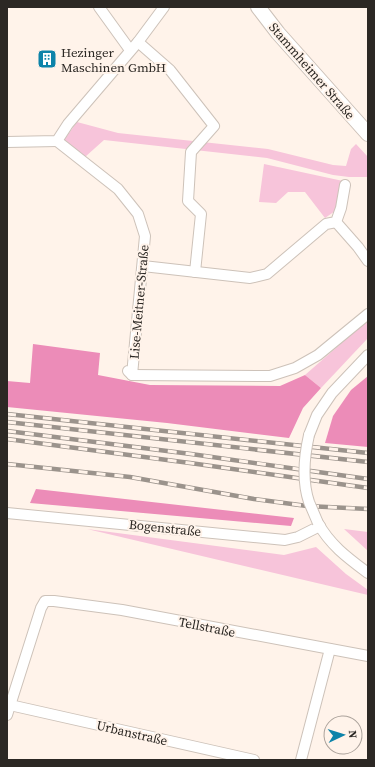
<svg xmlns="http://www.w3.org/2000/svg" width="375" height="767" viewBox="0 0 375 767" font-family="'Source Serif 4',serif">
<style>
.green{fill:#f7c4da}
.forest{fill:#ec8cb8}
.lines{fill:none;stroke-linecap:round;stroke-linejoin:round}
.minor-casing{stroke:#cdc2b9;stroke-width:12}
.secondary-casing{stroke:#cdc2b9;stroke-width:16}
.minor{stroke:#fff;stroke-width:10}
.secondary{stroke:#fff;stroke-width:14}
.rail-casing{stroke:#9b938c;stroke-width:4.5}
.rail{stroke:#fff3ea;stroke-width:3;stroke-dasharray:9;stroke-linecap:butt}
.minor-bridge-casing{stroke:#cdc2b9;stroke-width:12;stroke-linecap:butt}
.minor-bridge{stroke:#fff;stroke-width:10}
.labels{text-anchor:middle;dominant-baseline:central;stroke-width:4;stroke-linejoin:round;paint-order:stroke}
.poi-label{font-size:13px;fill:#2c2824;stroke:#fff3ea;text-anchor:start}
.street-label{font-size:13px;fill:#2c2824;stroke:#fff3ea}
</style>
<rect width="100%" height="100%" fill="#fff3ea"/>
<!-- green -->
<g class="green">
<path d="M77,122l41,11 150,16 65,16 13,1 5,-17 5,-5 12,13v20h-19l-16,-2 -66,-17 -163,-18 -19,17 -21,-17z"/>
<path d="M264,164l79,17 -5,28 -13,9 -20,-26h-17l-12,11 -17,-1z"/>
<path d="M368,320v18l-47,50 -16,-13z"/>
<path d="M87,529l197,26 32,-8 30,27 22,16v5z"/>
<path d="M344,529l24,3v20v-1z"/>
</g>
<!-- forest -->
<g class="forest">
<path d="M33,344l67,9 -2,22 52,10 130,1 25,-11 16,13 -18,20 -14,30 -122,-15 -160,-16v-26l23,2z"/>
<path d="M368,376v71l-43,-4 8,-27 18,-26z"/>
<path d="M36,489l258,29 -3,8 -261,-23z"/>
</g>
<g class="lines">
<defs>
<g id="minor">
<path d="M99,7l31,43"/>
<path d="M138,42l32,28 44,56 -23,26 -3,49 13,13 -6,58"/>
<path d="M57,141l61,48 20,25 7,22 -13,139 -4,-4"/>
<path d="M7,142l50,-1 11,-17 70,-82 26,-35"/>
<path d="M336,222l22,25 10,14"/>
<path d="M143,266l107,12 17,-4 59,-50 10,-2 5,-14 4,-23"/>
<path d="M132,375l138,1 25,-8 23,-13 50,-41"/>
<path d="M309,435l8,-20 15,-22 36,-38"/>
<path d="M7,513l278,27 13,-3 22,-11"/>
<path d="M318,523c12,22 30,35 50,50"/>
<path d="M10,705l244,55"/>
<path d="M7,715l34,-107 4,-7h9l68,9 246,46"/>
<path d="M301,760l29,-111"/>
</g>
<path id="secondary" d="M258,7l20,26 90,101"/>
</defs>
<!-- minor casing -->
<use href="#minor" class="minor-casing"/>
<!-- secondary casing -->
<use href="#secondary" class="secondary-casing"/>
<!-- minor -->
<use href="#minor" class="minor"/>
<!-- secondary -->
<use href="#secondary" class="secondary"/>
<defs>
<g id="rail">
<path d="M7,414l361,39"/>
<path d="M7,422l361,40"/>
<path d="M7,431l184,23 177,25"/>
<path d="M7,439l183,24 178,25"/>
<path d="M7,464l123,13 124,22 53,7 61,3"/>
</g>
</defs>
<!-- rail casing -->
<use href="#rail" class="rail-casing"/>
<!-- rail -->
<use href="#rail" class="rail"/>
<defs>
<path id="minor-bridge" d="M309,435c-5,22 -7,46 0,67 3,7 6,14 9,21"/>
</defs>
<!-- minor-bridge casing -->
<use href="#minor-bridge" class="minor-bridge-casing"/>
<!-- minor-bridge -->
<use href="#minor-bridge" class="minor-bridge"/>
</g>
<!-- icons -->
<defs>
<symbol id="building-square" viewBox="-11 -11 22 22"><rect x="-9" y="-9" width="18" height="18" rx="4" fill="#0d83a9" stroke="#fff3ea"/><path d="M-4-6H4V6H1V3H-1V6H-4ZM-2.5-4.3h1.7v1.8h-1.7ZM.8-4.3h1.7v1.8H.8ZM-2.5-1h1.7V.8h-1.7ZM.8-1h1.7V.8H.8Z" fill="#fff"/></symbol>
</defs>
<g fill-rule="evenodd">
<use href="#building-square" x="36" y="48" width="22" height="22"/>
</g>
<g class="labels">
<!-- poi labels -->
<g class="poi-label">
<text x="61" y="52">Hezinger<tspan x="61" dy="15">Maschinen GmbH</tspan></text>
</g>
<!-- street labels -->
<g class="street-label">
<text transform="translate(312 71) rotate(49)">Stammheimer Straße</text>
<text transform="translate(139 302) rotate(-85)">Lise-Meitner-Straße</text>
<text transform="translate(165 528) rotate(6)">Bogenstraße</text>
<text transform="translate(207 627) rotate(11)">Tellstraße</text>
<text transform="translate(132 733) rotate(13)">Urbanstraße</text>
</g>
</g>
<!-- border -->
<rect width="375" height="767" fill="none" stroke="#2c2824" stroke-width="16"/>
<!-- north arrow -->
<g transform="translate(343 735) rotate(86)"><circle r="19" fill="#fff3ea" stroke="#aba29b"/>
<path d="M0-3L7 15L0 10L-7 15Z" fill="#0d83a9"/>
<text y="-6" font-size="11" font-weight="bold" text-anchor="middle" fill="#2c2824">N</text>
</g>
</svg>
